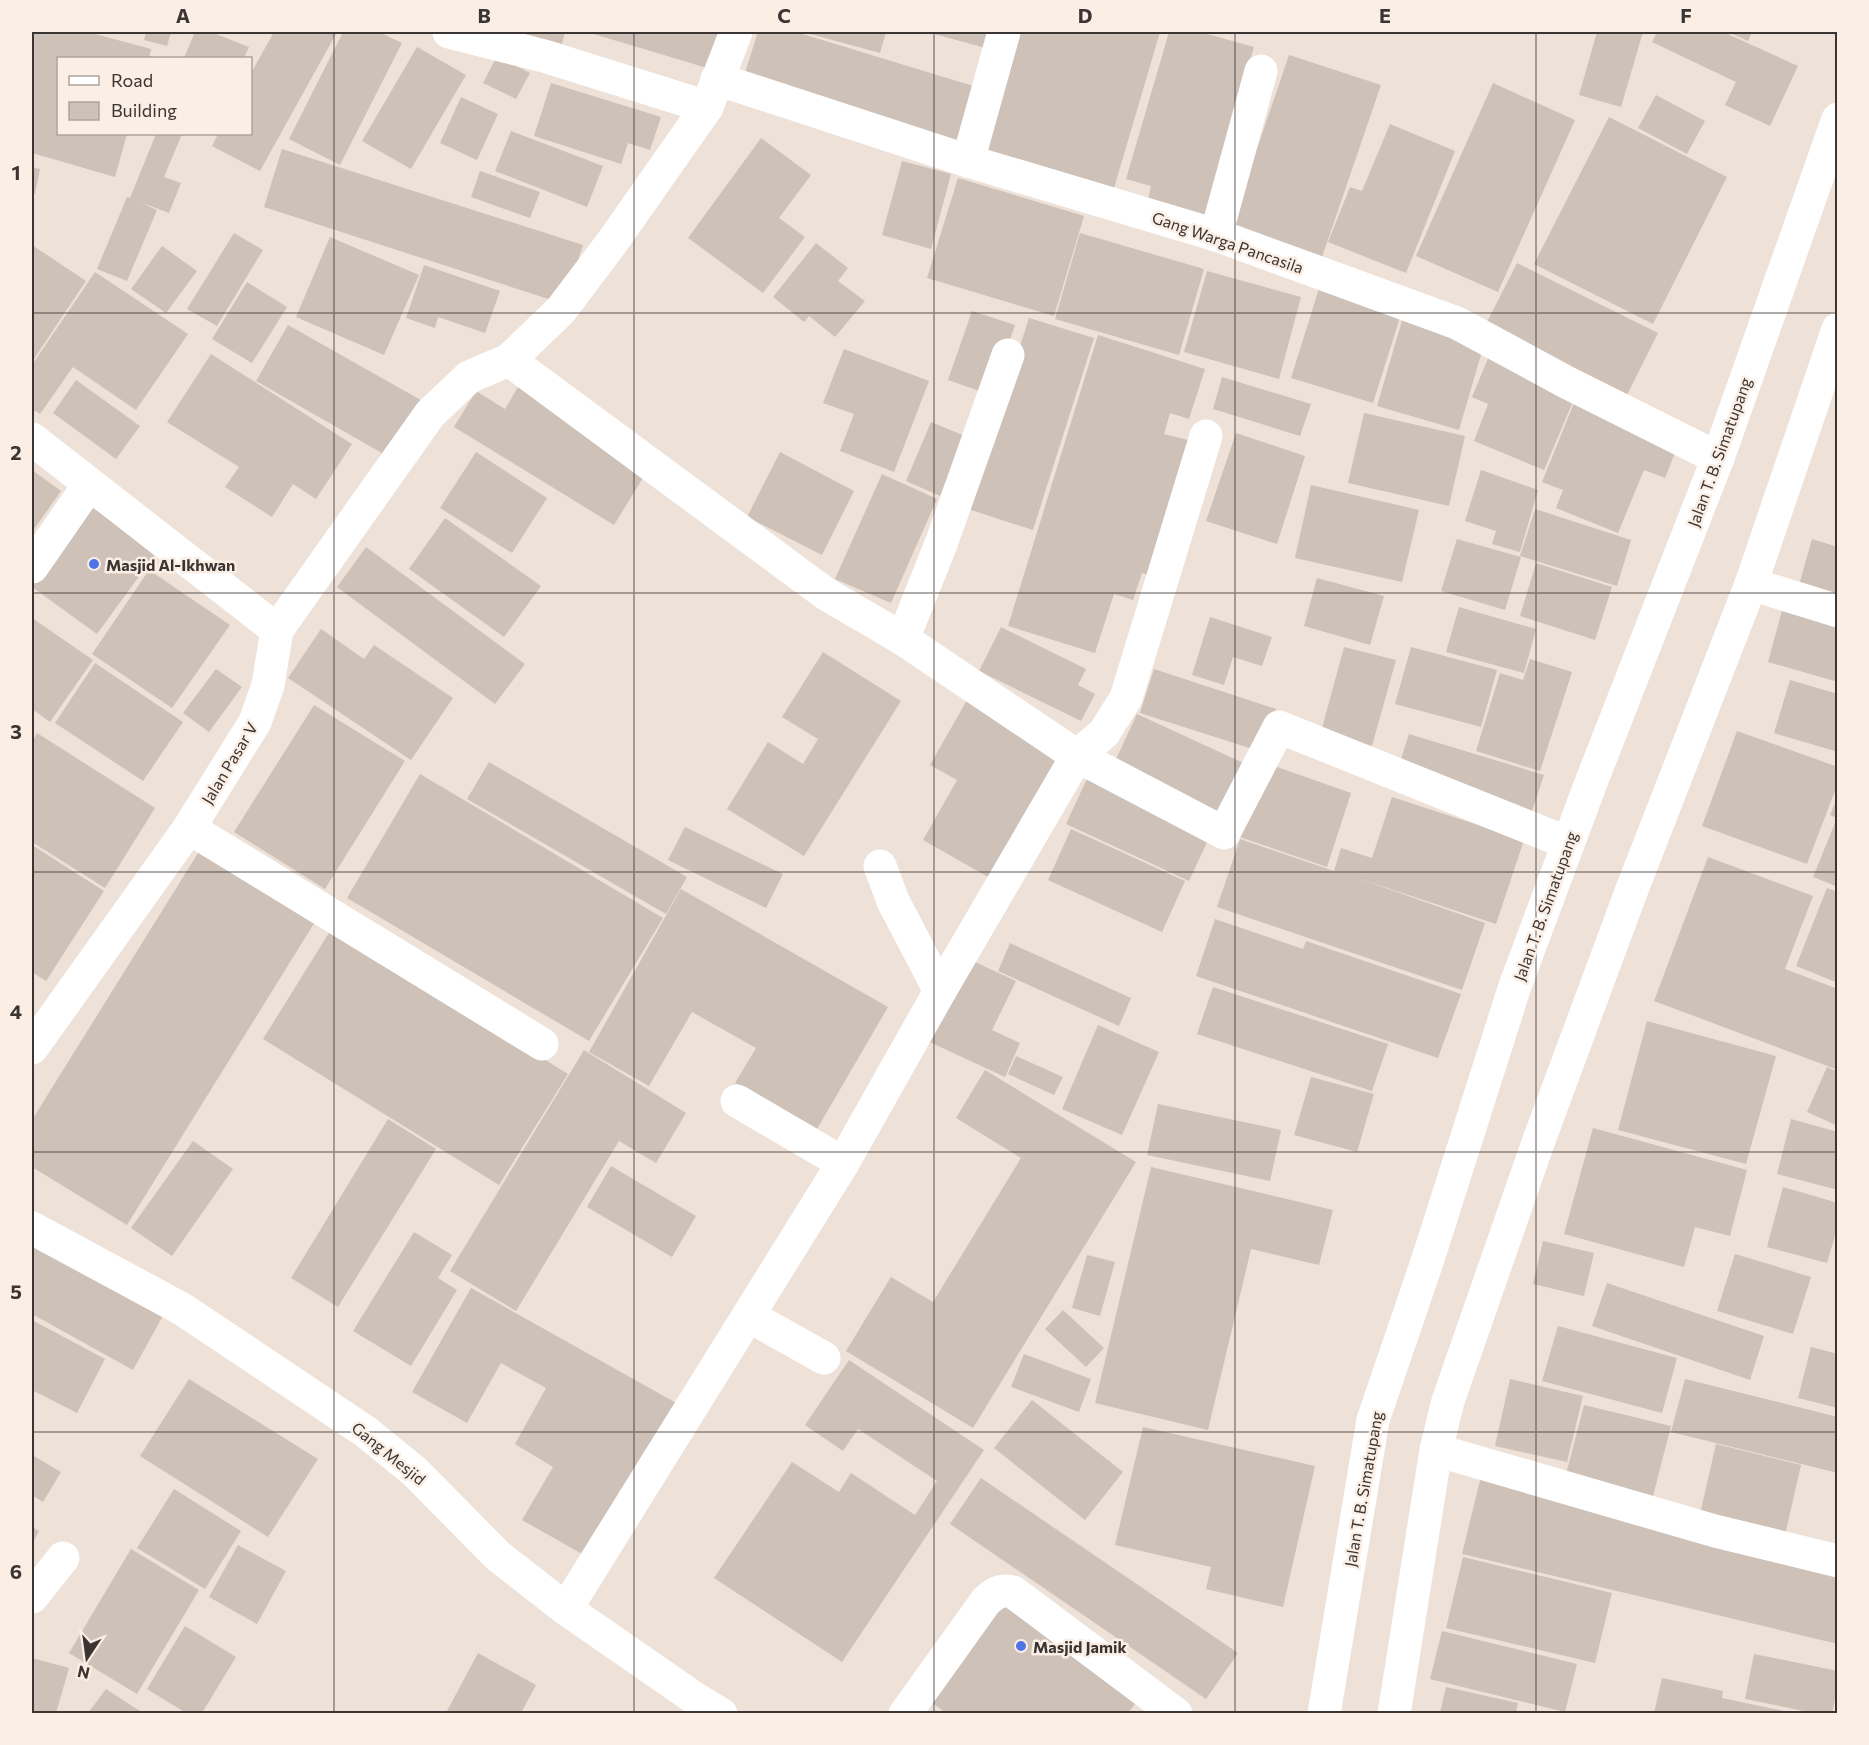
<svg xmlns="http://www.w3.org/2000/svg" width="1869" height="1745" viewBox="0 0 1869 1745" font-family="Commissioner,sans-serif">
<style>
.building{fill:#cdc1b8}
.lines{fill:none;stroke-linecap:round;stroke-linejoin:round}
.minor{stroke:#fff;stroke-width:33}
.major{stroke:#fff;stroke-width:33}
.grid{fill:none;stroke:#3a3532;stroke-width:1.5;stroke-opacity:0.55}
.poi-dot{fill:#5074e8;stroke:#fbeee5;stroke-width:2}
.labels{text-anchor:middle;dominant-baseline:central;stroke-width:5;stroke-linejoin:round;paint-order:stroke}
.street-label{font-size:16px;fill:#3a3532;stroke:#fbeee5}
.poi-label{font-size:16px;font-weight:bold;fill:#3a3532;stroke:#fbeee5;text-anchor:start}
.neatline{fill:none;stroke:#3a3532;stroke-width:2}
.grid-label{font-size:20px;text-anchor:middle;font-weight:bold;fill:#3a3532}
</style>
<rect width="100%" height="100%" fill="#eee1d8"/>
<!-- building -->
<g class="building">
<path d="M32,32h56l63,17 -2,9h-91v76h69l-12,43 -83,-24z"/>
<path d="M146,32h25l-4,14 -23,-6z"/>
<path d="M195,32h16l38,15 -5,11h-60z"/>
<path d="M274,32h63l-77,139 -48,-25 6,-12h32v-59z"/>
<path d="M343,32h36l23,11 -62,122 -51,-26z"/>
<path d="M518,32h47l-3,12z"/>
<path d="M587,32h142l-12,39z"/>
<path d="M758,32h38l187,57 -19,62 -222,-69z"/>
<path d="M803,32h83l-6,21z"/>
<path d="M927,32h70l-4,18z"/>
<path d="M1014,32h146l-48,163 -134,-39z"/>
<path d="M1169,32h31l54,15 -50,174 -57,-17 4,-18 -25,-7z"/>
<path d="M1597,32h46l-22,75 -42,-12z"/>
<path d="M1657,32h66l75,34 -28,60 -45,-21 11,-23 -84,-40z"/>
<path d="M1728,32h24l-4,9z"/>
<path d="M417,47l49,28 -55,94 -49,-28z"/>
<path d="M1289,55l92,30 -59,172 -91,-32z"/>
<path d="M497,56l33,17 -14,26 -33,-16z"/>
<path d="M551,83l110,34 -11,33 -22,-7 -7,21 -87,-28z"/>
<path d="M1493,83l82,37 -77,172 -82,-36z"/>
<path d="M1656,95l49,26 -18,33 -49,-26z"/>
<path d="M461,97l37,17 -21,46 -37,-17z"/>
<path d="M1609,117l118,60 -74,147 -119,-60z"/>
<path d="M1390,124l65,27 -49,122 -78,-31 22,-55 12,4z"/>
<path d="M511,131l92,35 -16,41 -92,-36z"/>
<path d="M156,134h26l-18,43 17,6 -12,30 -29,-11 17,8 -30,71 -30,-12 30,-72 3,1z"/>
<path d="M761,138l50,37 -32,43 26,19 -42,56 -75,-55z"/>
<path d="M282,149l301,96 -19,59 -300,-97z"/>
<path d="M902,161l49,13 -20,75 -49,-14z"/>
<path d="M32,167l8,2 -5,25h-3z"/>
<path d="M480,171l60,21 -10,26 -59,-21z"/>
<path d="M958,178l126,38 -30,100 -127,-38z"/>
<path d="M234,233l29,17 -46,76 -30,-17z"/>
<path d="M1080,233l124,36 -25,86 -124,-36z"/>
<path d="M330,237l89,38 -35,80 -88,-38z"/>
<path d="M816,243l32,25 -10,13 27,20 -30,36 -26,-21 -5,6 -31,-25z"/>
<path d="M32,245l54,36 -54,81z"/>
<path d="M162,246l35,25 -31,42 -35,-24z"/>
<path d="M1517,263l141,70 -34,68 -141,-71z"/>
<path d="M424,265l76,26 -15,42 -47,-16 -3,11 -29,-10z"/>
<path d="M1207,271l94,26 -22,82 -95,-27z"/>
<path d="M95,272l93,62 -52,76 -63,-43 -33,47 -8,-5v-44z"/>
<path d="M1322,279l82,26 -31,98 -82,-25z"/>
<path d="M247,282l40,25 -35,56 -40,-24z"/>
<path d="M972,311l43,14 -24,70 -43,-15z"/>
<path d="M1403,317l82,24 -26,89 -82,-24z"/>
<path d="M1029,318l65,20 -61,192 -65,-21z"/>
<path d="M288,325l138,78 -32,57 -138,-79z"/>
<path d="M1098,335l107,34 -16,50 -19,-6 -6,21 24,6 -31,137 -15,-4 -9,27 -19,-6 -19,59 -87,-27z"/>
<path d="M844,349l85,32 -35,91 -54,-21 14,-37 -31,-11z"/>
<path d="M211,354l141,90 -36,55 -23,-15 -21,33 -47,-30 14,-20 -72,-45z"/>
<path d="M1489,356l88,36 -33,78 -70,-29 14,-37 -16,-7z"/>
<path d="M1222,377l89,27 -11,32 -87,-27z"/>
<path d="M76,380l64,46 -24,33 -63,-46z"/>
<path d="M518,387l131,81 -35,57 -160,-98 22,-36 29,18z"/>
<path d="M1576,398l100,52 -11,28 -21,-8 -26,63 -62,-25 7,-18 -21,-8z"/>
<path d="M1364,413l101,23 -16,70 -101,-23z"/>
<path d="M931,422l34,14 -25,60 -34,-15z"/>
<path d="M1236,433l69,23 -28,88 -71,-23z"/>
<path d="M476,452l71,46 -35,55 -72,-45z"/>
<path d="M780,452l74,39 -32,64 -75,-38z"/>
<path d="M32,470l29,21 -29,41z"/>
<path d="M1481,470l57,20 -18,62 -28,-8 4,-13 -31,-10z"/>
<path d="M882,474l55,25 -46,104 -56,-24z"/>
<path d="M1311,485l108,25 -17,72 -107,-24z"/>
<path d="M85,502l71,51 -59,81 -65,-47v-12z"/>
<path d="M1535,509l96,31 -14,46 -97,-30z"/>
<path d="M445,518l96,68 -37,51 -95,-68z"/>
<path d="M1457,539l64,18 -16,53 -64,-19z"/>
<path d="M1812,539l26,8v57l-41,-12z"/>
<path d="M366,547l159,117 -30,40 -158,-117z"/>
<path d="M1536,563l76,24 -17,53 -75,-24z"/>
<path d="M149,570l81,55 -58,83 -80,-54z"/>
<path d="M1317,578l67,18 -14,49 -66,-19z"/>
<path d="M1784,603l54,15v64l-70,-20z"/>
<path d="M1459,607l77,22 -12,44 -78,-21z"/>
<path d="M1210,617l62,20 -10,29 -29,-9 -9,28 -32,-10z"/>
<path d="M32,618l61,42 -43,62 -18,-13z"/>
<path d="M1001,627l85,42 -8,16 17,9 -14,27 -102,-50z"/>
<path d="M321,629l43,30 10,-14 79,53 -42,62 -123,-82z"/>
<path d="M1344,647l52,13 -24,86 -51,-14z"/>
<path d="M1411,647l86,23 -16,57 -86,-23z"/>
<path d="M823,652l78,49 -97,155 -77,-47 41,-67 35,22 15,-25 -36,-22z"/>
<path d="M1530,659l42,13 -32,99 -64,-20 24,-78 23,7z"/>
<path d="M95,663l88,59 -40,59 -88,-58z"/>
<path d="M216,669l26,18 -33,45 -26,-19z"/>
<path d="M1154,669l122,40 -14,43 -122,-39z"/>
<path d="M1790,680l48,14v58l-64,-19z"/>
<path d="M967,700l94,53 -71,125 -67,-38 34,-60 -27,-15z"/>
<path d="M314,705l91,56 -80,128 -91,-57z"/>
<path d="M1137,714l115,53 -26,56 -115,-53z"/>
<path d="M1737,731l101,36v16l-31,81 -105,-38z"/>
<path d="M37,733l118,75 -50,80 -73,-46v-99z"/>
<path d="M1409,734l135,41 -16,48 -134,-42z"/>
<path d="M1257,760l94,33 -24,74 -96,-33z"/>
<path d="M489,762l198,115 -21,37 -199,-115z"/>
<path d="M1092,768l123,57 -26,56 -123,-57z"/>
<path d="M420,774l243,144 -74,123 -242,-143z"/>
<path d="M1838,796v91l-25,-10 24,-59 -7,-3z"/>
<path d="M1392,797l132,43 -28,84 -139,-46 128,45 -23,67 -245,-83 23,-68 94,32 7,-23 31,10z"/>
<path d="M685,827l98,47 -17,34 -98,-48z"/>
<path d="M1071,829l114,52 -23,51 -114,-52z"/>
<path d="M32,845l72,46 -58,90 -14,-9z"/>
<path d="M203,845l115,72 -191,308 -95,-58v-47z"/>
<path d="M1708,857l105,39 -28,73 53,20v81l-184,-69z"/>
<path d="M1827,888l11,4v91l-42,-17z"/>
<path d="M681,889l207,118 -71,122 -82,-46 21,-35 -64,-36 -43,74 -60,-34z"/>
<path d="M1215,919l88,30 3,-8 155,53 -23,64 -242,-82z"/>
<path d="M332,928l236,146 -69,111 -236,-146z"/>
<path d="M1010,943l121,55 -12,28 -121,-55z"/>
<path d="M962,956l54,25 -24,49 28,13 -15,34 -82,-38z"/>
<path d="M1213,987l175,57 -16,47 -175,-57z"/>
<path d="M1647,1021l129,35 -30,108 -128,-34z"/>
<path d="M1098,1025l61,27 -37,83 -60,-26z"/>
<path d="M584,1050l102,63 -30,50 -37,-22 -103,170 -66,-40z"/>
<path d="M1016,1056l47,21 -9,18 -46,-21z"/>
<path d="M1827,1067l11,5v54l-31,-14z"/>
<path d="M985,1070l151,92 -163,266 -127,-77 45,-74 42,25 88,-144 -65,-40z"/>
<path d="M1311,1077l63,17 -17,58 -63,-17z"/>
<path d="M1158,1104l123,26 -11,51 -123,-26z"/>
<path d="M388,1119l48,30 -98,158 -47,-29z"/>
<path d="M1791,1119l47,13v58l-61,-16z"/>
<path d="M1593,1128l154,42 -17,66 -35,-9 -11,40 -120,-33z"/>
<path d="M193,1141l40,28 -61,87 -41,-28z"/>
<path d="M611,1166l85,50 -24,41 -85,-50z"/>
<path d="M1151,1167l182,43 -14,55 -68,-16 -43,181 -113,-27z"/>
<path d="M1783,1187l55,16v22l-11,38 -60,-16z"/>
<path d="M414,1232l38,23 -14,23 19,12 -46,76 -58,-35z"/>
<path d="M32,1238l133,74 -32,58 -101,-56z"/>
<path d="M1543,1241l51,12 -10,43 -51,-12z"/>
<path d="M1735,1254l76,23 -18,57 -76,-23z"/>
<path d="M1087,1255l28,7 -15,54 -28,-8z"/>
<path d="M1607,1283l157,53 -14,44 -158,-54z"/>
<path d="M471,1288l207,116 -87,155 -69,-39 31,-53 -38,-23 31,-56 -45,-25 -34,60 -55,-31z"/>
<path d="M1063,1310l41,38 -18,19 -41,-38z"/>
<path d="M32,1320l73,39 -28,54 -45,-23z"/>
<path d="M1558,1326l119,32 -15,55 -120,-32z"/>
<path d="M1811,1347l27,7v54l-40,-10z"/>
<path d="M1024,1354l67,25 -12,33 -68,-25z"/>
<path d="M849,1360l135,90 -142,212 -128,-84 78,-116 47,30 12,-19 64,42 22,-34 -79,-52 -15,22 -38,-26z"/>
<path d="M189,1379l129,80 -50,78 -128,-81z"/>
<path d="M1510,1379l73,17 -16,66 -72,-16z"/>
<path d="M1685,1379l153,38v56l-167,-41z"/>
<path d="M1032,1400l91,72 -38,48 -91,-72z"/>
<path d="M1584,1405l87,21 -19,74 -87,-22z"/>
<path d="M1143,1427l172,39 -32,141 -77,-18 5,-22 -96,-22z"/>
<path d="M1716,1444l85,21 -16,70 -85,-21z"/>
<path d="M32,1455l29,17 -18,30 -11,-7z"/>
<path d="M1483,1468l355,97v79l-376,-90z"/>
<path d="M981,1478l257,175 -32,46 -256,-175z"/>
<path d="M174,1489l67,42 -36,58 -68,-41z"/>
<path d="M32,1527l7,4 -7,13z"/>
<path d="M238,1545l48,26 -29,53 -48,-27z"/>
<path d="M131,1549l68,41 -62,104 -68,-41z"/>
<path d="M1463,1557l149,36 -17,70 -149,-35z"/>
<path d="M1007,1595l134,101 -13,17h-182l-19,-14z"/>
<path d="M185,1626l51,31 -34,56h-16l-39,-24z"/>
<path d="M1442,1631l135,33 -12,48 -135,-33z"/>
<path d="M478,1653l58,32 -15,28h-75z"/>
<path d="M1754,1654l84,17v16l-6,26h-18l-69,-14z"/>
<path d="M32,1658l37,10 -13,45h-24z"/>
<path d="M1662,1678l61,13 -1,7 71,15h-139z"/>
<path d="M1446,1687l72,16 -2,10h-76z"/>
<path d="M106,1689l37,24h-55z"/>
</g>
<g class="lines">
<!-- minor -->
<g class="minor">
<path d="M449,32l95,24 163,51"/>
<path d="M717,79l251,82 248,74 241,88 109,59 152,76"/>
<path d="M968,161l36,-129"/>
<path d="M1216,235l45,-164"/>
<path d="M509,360l317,234 77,45 174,117 147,77 55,-106 289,116"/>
<path d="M32,439l245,191 -9,55 -13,37 -66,106 -157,220"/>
<path d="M32,567l57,-82"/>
<path d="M1751,584l87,27"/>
<path d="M277,630l153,-216 39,-37 40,-17 52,-50 52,-69 94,-134 29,-75"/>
<path d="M903,639l38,-95 67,-189"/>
<path d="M189,828l353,216"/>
<path d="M880,866l13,35 47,90 137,-235 27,-23 22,-35 80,-262"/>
<path d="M737,1101l106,62"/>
<path d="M32,1228l150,81 184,123 48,39 84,85 68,53 127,88 28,17"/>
<path d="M749,1316l75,42"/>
<path d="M1436,1450l279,81 123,30"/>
<path d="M32,1597l31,-39"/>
<path d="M566,1609l277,-446 97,-172"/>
<path d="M905,1714l81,-113c9,-8 14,-12 27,-9l163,122"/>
</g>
<!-- major -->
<g class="major">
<path d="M1324,1714l49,-294 55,-161 87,-273 77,-206 126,-322 120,-339"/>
<path d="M1394,1714l42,-264 12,-49 91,-261 92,-248 120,-308 87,-255"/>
</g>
</g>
<!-- grid -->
<path class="grid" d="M334,32v1682M634,32v1682M934,32v1682M1235,32v1682M1536,32v1682M32,313h1806M32,593h1806M32,872h1806M32,1152h1806M32,1432h1806"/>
<!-- markers -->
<g class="poi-dot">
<circle cx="94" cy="564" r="6"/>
<circle cx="1021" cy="1646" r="6"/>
</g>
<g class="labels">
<!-- street labels -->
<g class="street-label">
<text transform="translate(1228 242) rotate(19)">Gang Warga Pancasila</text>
<text transform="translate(1719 452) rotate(-70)">Jalan T. B. Simatupang</text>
<text transform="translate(229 763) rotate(-59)">Jalan Pasar V</text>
<text transform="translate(1545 906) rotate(-70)">Jalan T. B. Simatupang</text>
<text transform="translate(389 1453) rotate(39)">Gang Mesjid</text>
<text transform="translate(1363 1489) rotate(-80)">Jalan T. B. Simatupang</text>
</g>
<!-- poi labels -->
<g class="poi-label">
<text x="106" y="564">Masjid Al-Ikhwan</text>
<text x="1033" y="1646">Masjid Jamik</text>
</g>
</g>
<!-- border -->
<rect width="1869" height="1745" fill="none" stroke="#fbeee5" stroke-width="66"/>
<!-- legend -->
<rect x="57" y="57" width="195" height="78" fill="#fbeee5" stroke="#aea49d" stroke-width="1.5"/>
<rect x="69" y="76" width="30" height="9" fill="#ffffff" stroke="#aea49d" stroke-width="1.5"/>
<text x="111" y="87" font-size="18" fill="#3a3532">Road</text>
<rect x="69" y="102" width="30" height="18" fill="#cdc1b8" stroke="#aea49d" stroke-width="1.5"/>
<text x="111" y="117" font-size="18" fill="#3a3532">Building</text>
<!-- north arrow -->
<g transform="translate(87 1658) rotate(193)" stroke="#fbeee5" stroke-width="4.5" paint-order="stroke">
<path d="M0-4.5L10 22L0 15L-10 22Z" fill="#3a3532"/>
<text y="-9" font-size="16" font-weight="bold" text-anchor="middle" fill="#3a3532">N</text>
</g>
<rect x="33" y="33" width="1803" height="1679" class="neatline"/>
<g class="grid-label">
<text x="183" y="23">A</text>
<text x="484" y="23">B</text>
<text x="784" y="23">C</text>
<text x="1085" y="23">D</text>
<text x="1385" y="23">E</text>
<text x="1686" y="23">F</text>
<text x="16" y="180">1</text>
<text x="16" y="460">2</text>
<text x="16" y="739">3</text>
<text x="16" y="1019">4</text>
<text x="16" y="1299">5</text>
<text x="16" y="1579">6</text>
</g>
</svg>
